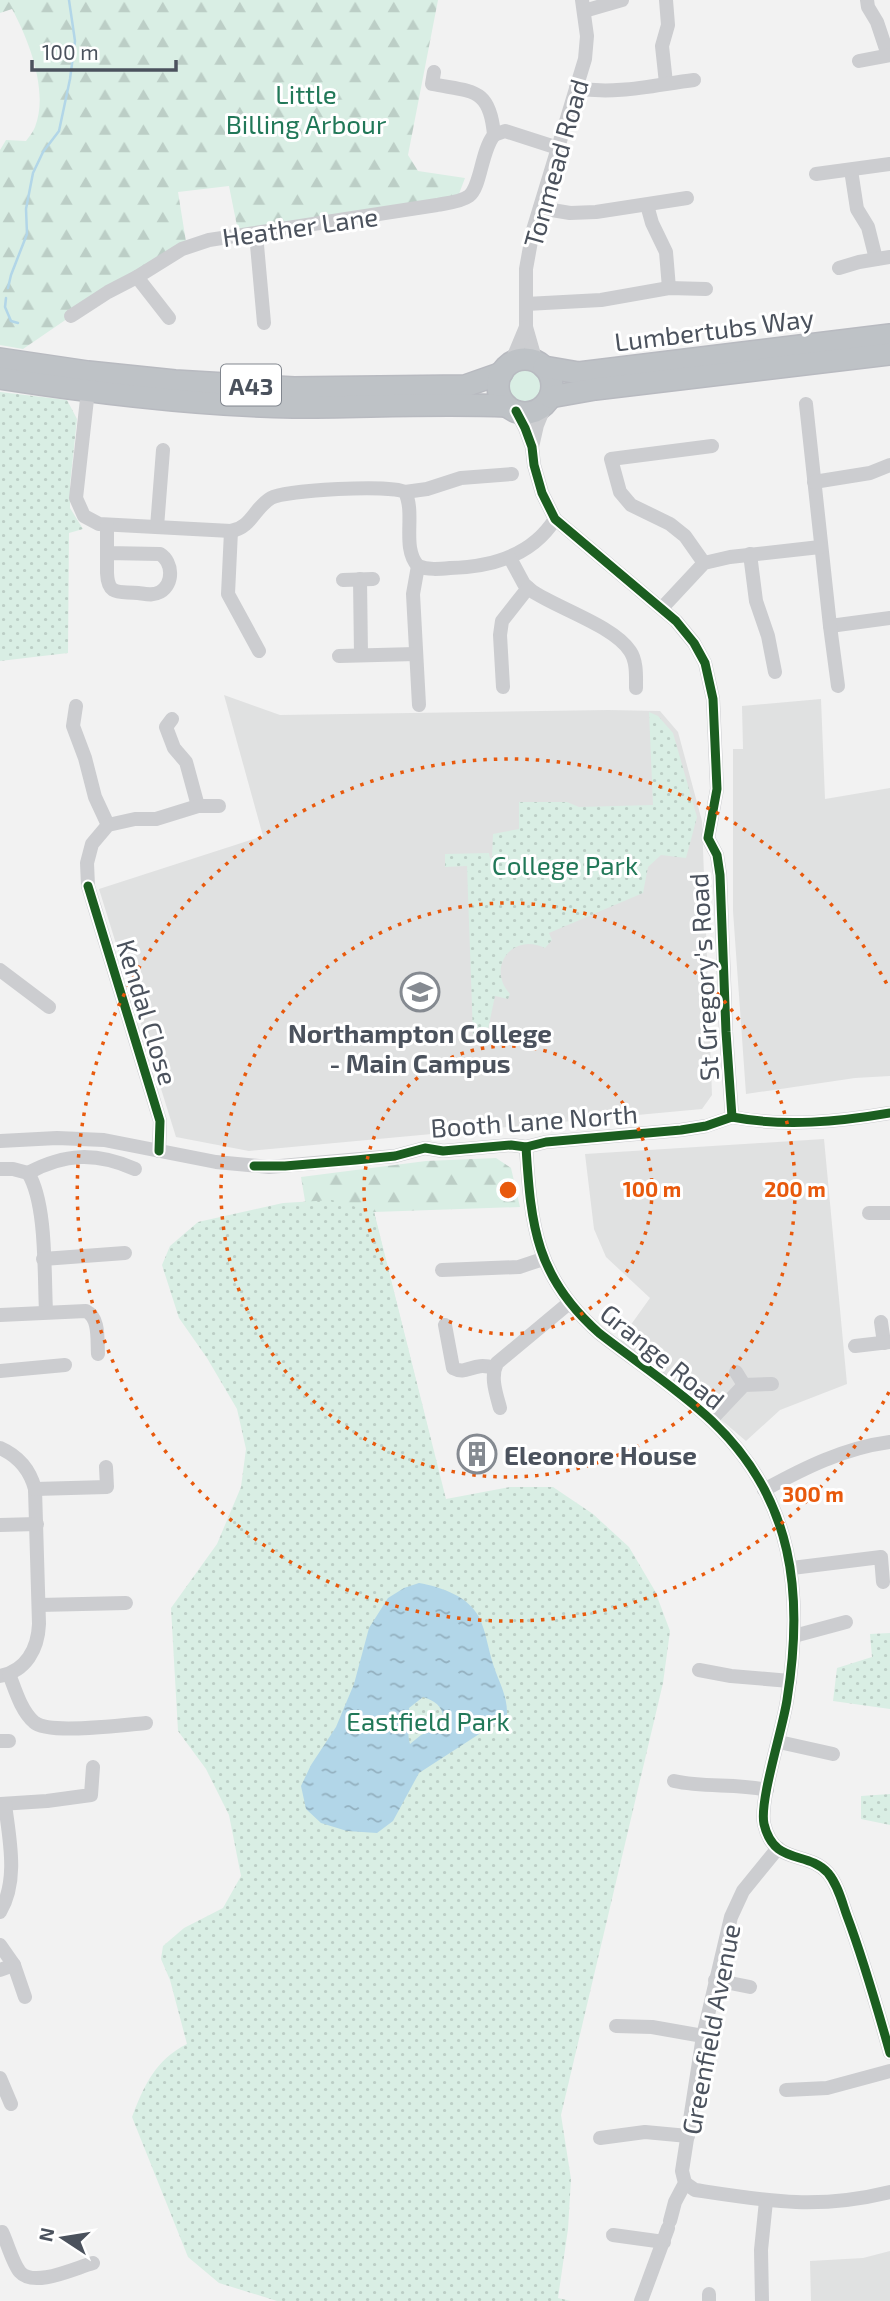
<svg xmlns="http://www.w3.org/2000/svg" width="890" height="2301" viewBox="0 0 890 2301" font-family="'Exo 2',sans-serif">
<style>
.education{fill:#e0e1e1}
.green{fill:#d9eee4}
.forest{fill:url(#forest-firs)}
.park{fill:url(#park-dots)}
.water{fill:url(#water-ripples);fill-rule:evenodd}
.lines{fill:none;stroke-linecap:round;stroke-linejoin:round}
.stream{stroke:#b2d6e8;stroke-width:2.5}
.highway-casing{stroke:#b8bac0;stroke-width:24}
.minor{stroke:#cccdd0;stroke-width:14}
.highway{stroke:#bec2c6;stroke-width:21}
.cycleway-casing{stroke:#fff;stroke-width:13}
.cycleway{stroke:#1b5e20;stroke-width:9}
.ring{fill:none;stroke:#e8590c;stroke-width:3.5;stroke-dasharray:3.5 7}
.labels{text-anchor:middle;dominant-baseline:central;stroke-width:6;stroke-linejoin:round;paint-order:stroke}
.shield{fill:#fff;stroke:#81868e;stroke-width:2}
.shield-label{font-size:24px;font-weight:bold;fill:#4b525d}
.park-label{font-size:26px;fill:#217858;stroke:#fff}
.street-label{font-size:26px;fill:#4b525d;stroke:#fff}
.poi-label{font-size:26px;font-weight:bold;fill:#4b525d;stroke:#fff}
.centre{fill:#e8590c;stroke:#fff;stroke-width:3.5}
.ring-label{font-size:21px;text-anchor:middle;font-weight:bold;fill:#e8590c;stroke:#fff;stroke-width:6;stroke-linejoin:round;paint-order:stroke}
</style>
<defs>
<pattern id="forest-firs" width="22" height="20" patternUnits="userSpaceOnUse" patternTransform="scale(1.75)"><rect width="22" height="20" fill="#d9eee4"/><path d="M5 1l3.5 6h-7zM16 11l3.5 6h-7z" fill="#bccec6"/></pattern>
<pattern id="park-dots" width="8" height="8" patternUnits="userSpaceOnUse" patternTransform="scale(1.75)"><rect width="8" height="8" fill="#d9eee4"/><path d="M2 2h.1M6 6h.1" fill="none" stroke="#bccec6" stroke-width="1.8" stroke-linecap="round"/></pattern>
<pattern id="water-ripples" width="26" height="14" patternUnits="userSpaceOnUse" patternTransform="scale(1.75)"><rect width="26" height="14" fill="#b2d6e8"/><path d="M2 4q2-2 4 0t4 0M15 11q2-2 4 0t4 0" fill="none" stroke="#93b0bf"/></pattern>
</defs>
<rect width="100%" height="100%" fill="#f2f2f2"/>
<!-- education -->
<g class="education">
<path d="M224,695l56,20 328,-5 52,1 18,21 24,89 10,274 -10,14 -453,42 -73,-14 -77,-248 164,-53z"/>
<path d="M821,699l4,100 65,-11v288l-35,2 -109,16 -13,-183v-162h10l-1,-43z"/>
<path d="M824,1139l23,245 -67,26 -34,31 -54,-46 -72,-55 30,-42 -44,-41 -12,-28 -9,-75z"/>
<path d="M890,2251v50h-79l-1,-40 53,-3z"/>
</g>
<!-- green -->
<circle class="green" cx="525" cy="387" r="20"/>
<!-- forest -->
<g class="forest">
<path d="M0,0h438l-30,155 10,16 47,7 -9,24 -217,34 -10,-50 -51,6 9,56 -91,51 -73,50 -23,-4v-195l6,-10 20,1c3,-4 7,-9 9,-14 14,-35 -6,-87 -23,-118l-12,4z"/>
<path d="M496,1158l15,10 9,39 -146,5 57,229 -80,33 -50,-297 125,-16z"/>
</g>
<!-- park -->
<g class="park">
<path d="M0,392l67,8 10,19 -7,66v23l13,21 -14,4 -1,120 -68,8z"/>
<path d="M649,712l9,4 15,17 24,84 -11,41 -25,-3 -13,12 -5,26 -94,40 3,7 -7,8c-33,-16 -59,20 -35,46l-2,5 -13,-3 -8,38 -14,1 -6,-169 -22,1v-13l44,-1 1,5h2l1,-24 26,-5v-27h48l12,5 74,-2z"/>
<path d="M332,1200l42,12 72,287 64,-12h43l40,27 36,33 26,44 15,40 -7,52 -102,432 10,64 -3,50 -10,69 13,3h-294l-58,-18 -31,-26 -56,-140c12,-31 23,-57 55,-73l-17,-64 -9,-21 2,-13 21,-18 39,-20 18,-32 -12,-61 -23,-46 -28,-38 -7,-123 46,-64 24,-57 5,-38 -9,-40 -30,-51 -28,-40 -17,-53 8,-19 28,-24 85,-19z"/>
<path d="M890,1633v76l-57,-8 4,-33 35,-11 -2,-23z"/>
<path d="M890,1794v31l-29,-6v-23z"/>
</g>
<!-- water -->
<path class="water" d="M419,1583c22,4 49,13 60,34 7,14 9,32 14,47 6,19 15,32 14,52l-88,57 -26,48 -16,12 -30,-2 -26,-8 -15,-14 -5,-23 10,-21 25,-38 18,-43 15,-56 19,-30 16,-10zM423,1697c15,5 24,13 18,29l-20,9 -11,9c-4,-13 1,-22 -1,-36z"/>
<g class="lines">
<!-- stream -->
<g class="stream">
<path d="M8,288l3,-13 16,-41 -1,-25 7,-36 10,-21 16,-21 11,-52 5,-38 -6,-41"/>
<path d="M6,298l-1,9 6,14 7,2"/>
</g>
<defs>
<g id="highway">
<path d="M0,359l88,13 87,9 119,7 171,-2 37,-13"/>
<circle cx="525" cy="386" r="27"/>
<path d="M544,367l35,6 311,-38"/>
<path d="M0,378c96,15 195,27 293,29 71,0 143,-4 214,-1"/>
<path d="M550,397l45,-8 295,-35"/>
</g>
</defs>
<!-- highway casing -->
<use href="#highway" class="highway-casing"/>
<!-- minor -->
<g class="minor">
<path d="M666,0l2,25 -6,21 4,37"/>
<path d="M867,0l1,7 9,15 11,33"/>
<path d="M584,11l38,-11"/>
<path d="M859,61l31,-6"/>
<path d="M576,88c40,7 78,-3 118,-8"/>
<path d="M494,135l11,-4 53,17"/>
<path d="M851,170l6,39 11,18 8,32"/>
<path d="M816,174l74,-10"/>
<path d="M647,205l5,18 14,29 3,36"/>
<path d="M540,208l30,5 26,-1 91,-14"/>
<path d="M256,234l8,89"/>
<path d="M839,268l20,-6 31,-5"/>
<path d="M526,304l75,-4 68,-12 37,1"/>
<path d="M71,316l37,-24 29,-15"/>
<path d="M169,318l-32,-41 45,-28 27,-9 228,-35c10,-2 24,-3 32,-9 12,-9 12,-45 25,-61 -4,-48 -22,-43 -62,-51l2,-12"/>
<path d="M536,362l-10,-35v-58l7,-39 52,-171 2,-23 -5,-36"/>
<path d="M511,363l15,-36"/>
<path d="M88,390l-12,108 8,18 15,8 132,7c21,-4 23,-23 40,-33 14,-8 120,-14 134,-6 11,22 -4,55 13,74 10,4 21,3 32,2 41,-1 82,-12 105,-49"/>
<path d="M806,404l24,222 60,-8"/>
<path d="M516,411l9,17 7,19 2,18 8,28 13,26 121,102 18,22 11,20 8,36 4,90 -9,49 9,17 3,20 6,157 6,85"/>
<path d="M532,447l5,-22 9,-22"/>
<path d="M814,482l56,-9 20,-8"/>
<path d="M405,492l22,-3 34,-11 51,-4"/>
<path d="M157,527l6,-77"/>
<path d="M231,531l-3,63 31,57"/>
<path d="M107,553l53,1c13,8 14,30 0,38 -7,4 -14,2 -22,1 -18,-2 -30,4 -31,-20v-48"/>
<path d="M750,554l6,47 12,35 7,36"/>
<path d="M510,558l14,26 8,7c25,17 82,35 98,60 7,10 6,25 6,37"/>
<path d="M704,563l-19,-27 -15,-12 -39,-19 -11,-13 -9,-33 101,-13"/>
<path d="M418,566l-5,28 6,111"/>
<path d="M360,579l1,76"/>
<path d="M343,580l30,-1"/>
<path d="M662,608l42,-45 26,-6 90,-10"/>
<path d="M830,626l8,60"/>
<path d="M339,656l77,-2"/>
<path d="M503,687l-3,-52 2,-14 26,-33"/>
<path d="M76,706l-3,20 12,32 10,39 13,28"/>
<path d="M172,719l-6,8 8,21 12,14 12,44"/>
<path d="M0,970l49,37"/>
<path d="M732,1117c52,10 106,5 158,-4"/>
<path d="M0,1141l57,-3 47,2 112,22 53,5 126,-11 30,-8 18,3 68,-6 15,2 20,-5 135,-12 25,-4 26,-9"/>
<path d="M526,1147c5,80 10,130 73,186 37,29 79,56 113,88 82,78 92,173 75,279 -4,28 -28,101 -23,124 10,42 43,26 64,49 10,12 14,29 19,43 17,45 30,91 43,137"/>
<path d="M159,1151l1,-30 -72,-235 -1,-23 5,-19 16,-19 27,-6h21l42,-13h21"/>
<path d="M0,1169h13l15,4c19,30 16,102 18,138"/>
<path d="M28,1173c37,-20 68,-21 107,-4"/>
<path d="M869,1213h21"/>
<path d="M43,1259l82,-6"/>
<path d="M442,1270l77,-3 24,-8"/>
<path d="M0,1315l86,-4c14,7 11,29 12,43"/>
<path d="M881,1322l3,21"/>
<path d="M445,1325l8,43c15,8 19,-7 41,0"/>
<path d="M855,1346l35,-4"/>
<path d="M0,1371l65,-6"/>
<path d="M736,1372l8,13"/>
<path d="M500,1408c-4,-15 -10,-31 -3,-45l72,-60"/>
<path d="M711,1420l33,-35 28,-1"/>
<path d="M0,1448c18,8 30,22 35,41l4,135c-1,25 -13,47 -39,52"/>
<path d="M35,1489l72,-2 -1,-20"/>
<path d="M764,1490c40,-22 80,-42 126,-48"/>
<path d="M0,1525l37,-1"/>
<path d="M792,1568l89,-11 2,25"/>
<path d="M39,1605l87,-2"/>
<path d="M794,1636l52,-14"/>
<path d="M699,1670l32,6 59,5"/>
<path d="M9,1674c6,15 12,37 25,48 14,13 90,3 112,1"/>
<path d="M0,1741h9"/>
<path d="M779,1742l54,12"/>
<path d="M674,1781c31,7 62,2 93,9"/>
<path d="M0,1804l47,-3 44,-6 2,-28"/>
<path d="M0,1912c19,-32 9,-74 5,-108"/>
<path d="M0,1945l14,20 11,32"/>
<path d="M0,1970l14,-5"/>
<path d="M715,1980l35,7"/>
<path d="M616,2026l36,1 51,9"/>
<path d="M0,2078l11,26"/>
<path d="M786,2090l41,-2 63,-17"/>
<path d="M600,2138l45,-6 43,4"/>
<path d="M685,2183l10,7c72,11 122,20 195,2"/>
<path d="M670,2221l5,-19 10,-19 -3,-12 21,-135 28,-119 12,-26 35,-43"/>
<path d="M0,2233l2,-1c5,10 11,32 18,40 14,16 55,-4 73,-9"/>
<path d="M613,2235l51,7"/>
<path d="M709,2294v7"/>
<path d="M641,2301l27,-73"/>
<path d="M762,2301l-1,-51 5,-49"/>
</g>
<!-- highway -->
<use href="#highway" class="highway"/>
<defs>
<g id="cycleway">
<path d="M516,411l9,17 7,19 2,18 8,28 13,26 121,102 18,22 11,20 8,36 4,90 -9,49 9,17 3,20 6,157 6,85"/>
<path d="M88,886l72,235 -1,30"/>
<path d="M732,1117c52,10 106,5 158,-4"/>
<path d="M526,1147c5,80 10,130 73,186 37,29 79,56 113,88 82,78 92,173 75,279 -4,28 -28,101 -23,124 10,42 43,26 64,49 10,12 14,29 19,43 17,45 30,91 43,137"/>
<path d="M254,1166h31l71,-6 39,-4 30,-8 18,3 68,-6 15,2 20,-5 135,-12 25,-4 26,-9"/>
</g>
</defs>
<!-- cycleway casing -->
<use href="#cycleway" class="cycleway-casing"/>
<!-- cycleway -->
<use href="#cycleway" class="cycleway"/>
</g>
<!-- distance rings -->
<g class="ring">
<circle cx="508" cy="1190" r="144"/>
<circle cx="508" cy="1190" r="287"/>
<path d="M889 1392A431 431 0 1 1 889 988"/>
</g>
<!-- icons -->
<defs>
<symbol id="university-ring" viewBox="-11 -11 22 22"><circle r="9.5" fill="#fff" stroke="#858a91" stroke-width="1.5"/><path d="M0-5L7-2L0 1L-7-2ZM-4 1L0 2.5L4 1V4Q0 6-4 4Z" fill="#858a91"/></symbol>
<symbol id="building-ring" viewBox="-11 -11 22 22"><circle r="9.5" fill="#fff" stroke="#858a91" stroke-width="1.5"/><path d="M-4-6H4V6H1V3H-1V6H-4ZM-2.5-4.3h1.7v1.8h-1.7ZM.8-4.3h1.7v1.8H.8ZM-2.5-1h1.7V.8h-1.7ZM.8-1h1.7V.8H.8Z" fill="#858a91"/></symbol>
</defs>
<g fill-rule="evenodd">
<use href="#university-ring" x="398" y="970" width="44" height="44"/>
<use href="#building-ring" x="455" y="1432" width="44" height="44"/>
</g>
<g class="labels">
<!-- shield labels -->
<rect class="shield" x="221" y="364.5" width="60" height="41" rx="5"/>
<g class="shield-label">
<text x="251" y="385">A43</text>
</g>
<!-- park labels -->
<g class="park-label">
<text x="306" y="93">Little<tspan x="306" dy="30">Billing Arbour</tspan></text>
<text x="565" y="864">College Park</text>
<text x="428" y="1720">Eastfield Park</text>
</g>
<!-- street labels -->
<g class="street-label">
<text transform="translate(555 163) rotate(-74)">Tonmead Road</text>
<text transform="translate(300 226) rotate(-8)">Heather Lane</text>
<text transform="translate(714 329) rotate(-7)">Lumbertubs Way</text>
<text transform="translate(703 977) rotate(-93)">St Gregory's Road</text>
<text transform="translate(148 1012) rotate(73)">Kendal Close</text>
<text transform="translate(534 1120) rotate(-4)">Booth Lane North</text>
<text transform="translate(663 1356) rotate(39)">Grange Road</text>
<text transform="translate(710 2029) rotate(-79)">Greenfield Avenue</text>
</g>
<!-- poi labels -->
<g class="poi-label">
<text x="420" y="1032">Northampton College<tspan x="420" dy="30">- Main Campus</tspan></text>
<text x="504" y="1454" text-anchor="start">Eleonore House</text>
</g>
</g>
<circle cx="508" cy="1190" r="10" class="centre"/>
<g class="ring-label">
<text x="652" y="1197">100 m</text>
<text x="795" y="1197">200 m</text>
<text x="813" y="1502">300 m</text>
</g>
<!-- north arrow -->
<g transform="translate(63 2238) rotate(282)" stroke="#ffffff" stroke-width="5" paint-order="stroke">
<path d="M0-5L12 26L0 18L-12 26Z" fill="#4b525d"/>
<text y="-10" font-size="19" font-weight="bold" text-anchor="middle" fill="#4b525d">N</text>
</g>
<!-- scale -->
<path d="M32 60v10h144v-10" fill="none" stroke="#4b525d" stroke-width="3.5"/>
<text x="42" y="60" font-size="21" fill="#4b525d" stroke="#ffffff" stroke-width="5" paint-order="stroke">100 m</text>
</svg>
